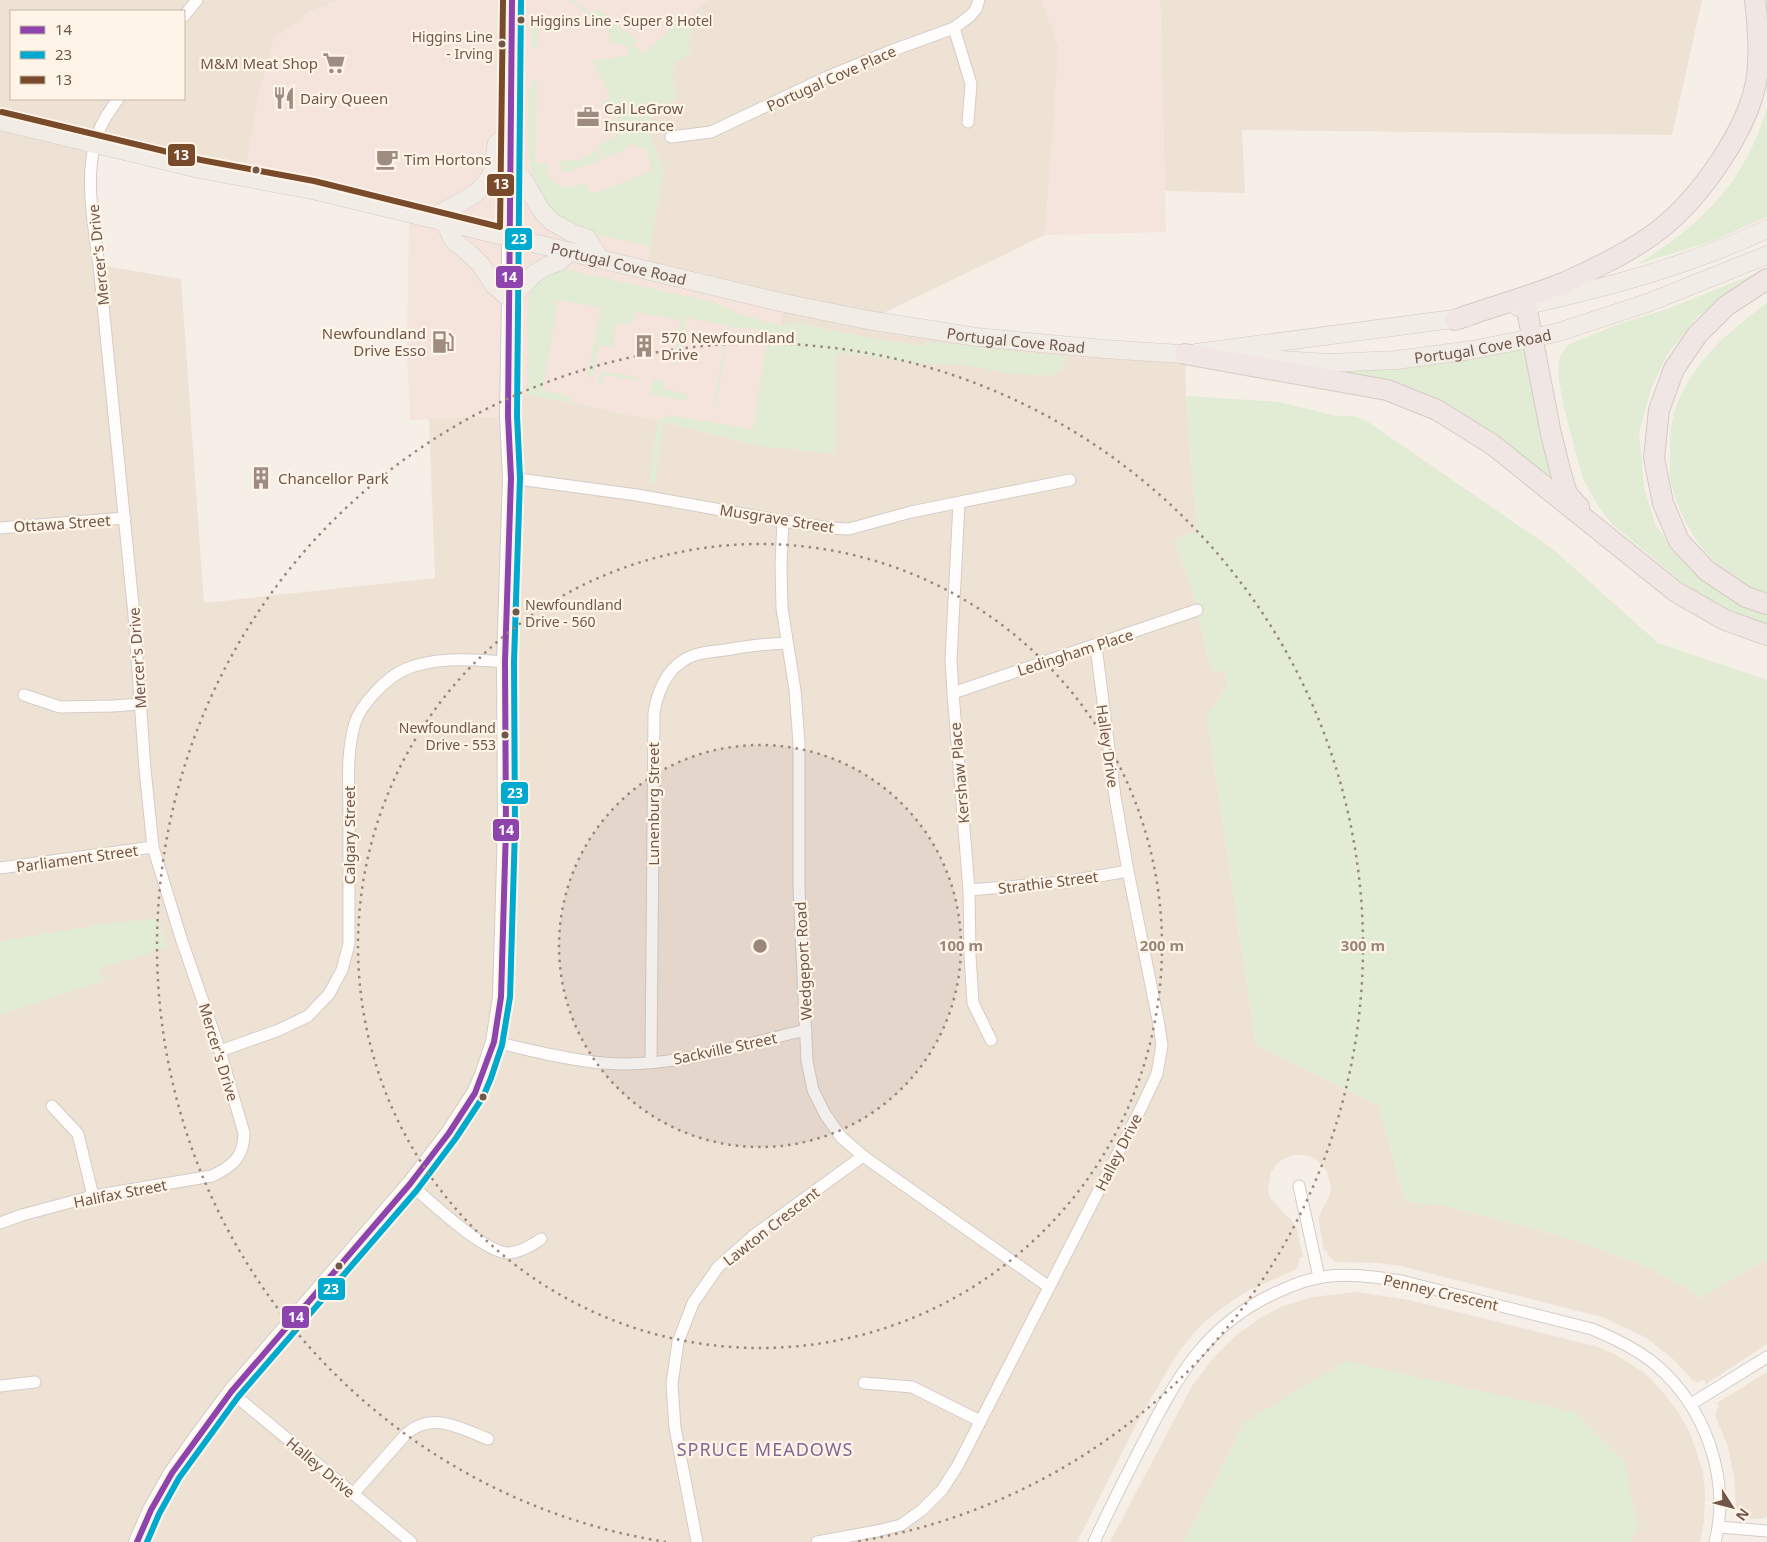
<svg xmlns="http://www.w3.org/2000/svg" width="1767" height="1542" viewBox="0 0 1767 1542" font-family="'Noto Sans',sans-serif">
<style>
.residential{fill:#eee2d5;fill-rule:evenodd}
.commercial{fill:#f5e4db}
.green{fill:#e2ebd3}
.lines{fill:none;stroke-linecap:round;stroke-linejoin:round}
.street-casing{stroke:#d4ccc6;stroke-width:13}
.secondary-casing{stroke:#d4ccc4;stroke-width:18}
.primary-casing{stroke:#d4cbc5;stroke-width:19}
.highway-casing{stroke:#d4cbc5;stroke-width:22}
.street{stroke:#fefdfc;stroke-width:11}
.secondary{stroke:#fefdfc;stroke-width:16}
.primary{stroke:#f1ece5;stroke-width:18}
.highway{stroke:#f0e6e3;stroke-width:20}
.bus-1-casing{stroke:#fef5e8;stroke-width:10}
.bus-2-casing{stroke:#fef5e8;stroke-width:10}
.bus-3-casing{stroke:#fef5e8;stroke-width:10}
.bus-1{stroke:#8e44ad;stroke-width:6}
.bus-2{stroke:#00a9ce;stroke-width:6}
.bus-3{stroke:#7a4b2a;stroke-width:6}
.ring{fill:none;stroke:#9a877c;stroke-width:2.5;stroke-dasharray:2.5 5}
.bus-dot{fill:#71574a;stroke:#fef5e8;stroke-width:2}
.labels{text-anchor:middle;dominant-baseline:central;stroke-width:4.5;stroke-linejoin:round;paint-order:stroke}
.bus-label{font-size:14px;fill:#71574a;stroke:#fef5e8;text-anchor:start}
.poi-label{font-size:15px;fill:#71574a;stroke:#fef5e8;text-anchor:start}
.street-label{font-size:15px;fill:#71574a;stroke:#fef5e8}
.quarter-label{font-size:18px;letter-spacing:1px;fill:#836694;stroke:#fef5e8}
.centre{fill:#9a877c;stroke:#fef5e8;stroke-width:2.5}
.ring-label{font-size:15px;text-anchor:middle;font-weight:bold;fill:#9a877c;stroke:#fef5e8;stroke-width:4.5;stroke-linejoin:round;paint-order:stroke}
.line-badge{stroke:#fef5e8;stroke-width:2}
.badge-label{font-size:14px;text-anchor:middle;font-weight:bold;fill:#fff}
</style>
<rect width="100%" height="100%" fill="#f5efe8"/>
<!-- residential -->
<g class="residential">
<path d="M0,0h340l-33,13 -12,12 -21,13 -30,138 -149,-32 4,121 82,14 23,324 231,-25 -6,-159 78,-3 1,-26 156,32 96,24 24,-143 -138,-33 -22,-191 83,-79h335l17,48 -14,187 -176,85 316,34 1,42 11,135 -23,9 18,49 19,81 14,1 2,14 -20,32 49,328 123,61 26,95 33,4v-1l134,35 78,29 31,18 2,-1 17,13 67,-39v85l-61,40 -2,-4 -7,2 -4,-1 -19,-21 -27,-22 -45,-21 -201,-51 -23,-3 -42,-1 -7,-5 -2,-6 -3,1 -5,-30v-6l11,-22 1,-7 -4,-15 -4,-7 -7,-5 -11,-5h-12l-10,4 -6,5 -6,8 -3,17 2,9 23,24 4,7 6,28h-3l-2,9 -3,4 -48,21 -25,17 -21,17 -21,25 -19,31 -24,42 -60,119h-1077zM11,11h173v88h-173z"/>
<path d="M1160,0h542l-30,135 -430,-5 3,63 -80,-2z"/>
<path d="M1356,1292l53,8 189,47 18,8 29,18 17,18 16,21 11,19 8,22 6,20 2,22 -1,26 -4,21h-71l9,-14 -393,-106 -61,120h-74l82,-156 22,-29 21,-21 25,-18 23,-12 30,-9z"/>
<path d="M1767,1372v145l-7,2 -17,-1v-4l-7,-6 -2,-31 -6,-30 -13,-32 4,-9 -2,-3z"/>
</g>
<!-- commercial -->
<g class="commercial">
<path d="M340,0h367l-83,79 40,90 -18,101 138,33 -24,143 -96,-24 -156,-32v26l-98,4 -3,-68 2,-139 -165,-37 15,-84 15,-54 21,-13 12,-12z"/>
<path d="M1042,0h118l6,232 -121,3 14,-187z"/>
</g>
<!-- green -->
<g class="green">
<path d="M569,0h6l15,13 3,-3 4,2 3,-1 13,7 7,10 18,13 -5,4 11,9 25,-23 7,-17 10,1 8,11 -5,12 1,17 -15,7 -2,19 4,15 -1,4 -16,6 -6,5 -6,14v6l3,8 13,30 -14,78c-22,-6 -45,-10 -67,-17 -43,-15 -56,-55 -55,-96 1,-17 -2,-38 4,-54h5l-2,83h11c5,26 16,27 39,20l4,8 9,1 54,-21 -6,-23c-8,2 -11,0 -15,-6l-8,9 -18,7 -7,-12 19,-11 -7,-12 9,-5 -7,-12 -5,-1 -4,5 -2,-5 9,-8 -16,-33v-4l34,-4v-9c-5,-5 -11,-2 -17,-5l-3,-11 -4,-5z"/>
<path d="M531,23h7l-1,26 -4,-1 -2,-3z"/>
<path d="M1767,108v109l-57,25 -72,22c65,-41 106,-80 129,-156z"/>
<path d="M597,149l5,10 -35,14 -5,-3 -2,-9 15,-1 1,2z"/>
<path d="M1767,269v2l-25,14 -44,31 -31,39 -16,34 -12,43 5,56 12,38 23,30 88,58v13l-42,-18 -39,-24 -75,-62 -13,-17 -15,-27 -19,-71 -6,-34 2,-18 9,-12 47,-19 54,-17z"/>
<path d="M568,270l149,33 22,11 41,12 14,-4 75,16 55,8v-5l144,16c-2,10 -8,16 -18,19l-42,-3 -43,-8 -45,-1 -83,-12 -2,102 -75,-8 -96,-24 -9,62h-3l-3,-7 8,-52c3,-6 5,-8 12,-10l84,14 15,-98 -38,-5 -13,76 -1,2 -2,1 13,-80 -40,-7 -9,47h-5l7,-45 -46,-8 -2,13 -16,-2 -3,24 -14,-2 -6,32h-6l14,-70 -43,-7 -15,90 26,6 2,1v5l34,8 -78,-16 1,-96 9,-16 16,-10z"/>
<path d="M1767,303v294c-48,-20 -82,-61 -95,-111 -3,-10 -2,-23 -2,-34 0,-16 1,-33 7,-48 18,-44 53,-74 90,-101z"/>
<path d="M1519,347l10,3 30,142 -52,-47 -188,-75z"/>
<path d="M600,371l37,6h1l-1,3 -33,-5 -2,10 -4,-1z"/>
<path d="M652,379l13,2 -1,8 24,5 -1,4 -4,2 -33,-5z"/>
<path d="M1186,396l93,6 57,14h19l13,6 186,128 104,93 109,37v579l-67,39 -17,-13 -2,2 -31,-19 -78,-29 -134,-35 -1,2 -32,-5 -26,-95 -123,-61 -49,-328 20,-32 -2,-14h-14l-19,-82 -18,-49 23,-9z"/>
<path d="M157,918l11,29 -69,22 5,12 -104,34v-74l104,-17z"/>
<path d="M1346,1361l230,51 48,49 14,67 -8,14h-446l61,-120z"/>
</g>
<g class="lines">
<defs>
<g id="street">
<path d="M184,16l13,-16"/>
<path d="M954,28l17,56 -3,38"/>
<path d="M671,137l40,-5 116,-55 61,-25 66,-24 16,-12 6,-7 3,-9"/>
<path d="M511,478l126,17 146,26 47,7 19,1 62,-17 159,-32"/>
<path d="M959,503l-8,157 2,33 16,197 1,66 3,47 18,37"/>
<path d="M783,521l-2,43 1,44 13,82 4,53v145l8,173 6,29 12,24 16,23 22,19 186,131"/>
<path d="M0,528l125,-10"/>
<path d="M953,693l244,-83"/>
<path d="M24,695l36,12 53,-1 27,-2"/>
<path d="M0,868l153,-21"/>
<path d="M969,890l96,-8 63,-11"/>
<path d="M494,1042c36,8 73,18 109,21 70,6 137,-18 203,-33"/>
<path d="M220,1051l59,-21 29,-14 21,-22 13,-24 7,-26c0,-43 0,-87 0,-130 0,-30 -3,-61 6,-91 6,-19 33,-47 51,-54 32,-13 66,-9 99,-7"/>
<path d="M651,1062l3,-349c4,-26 17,-52 44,-59 9,-2 18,-3 27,-4 21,-4 41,-6 62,-7"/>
<path d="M52,1106l26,28 15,62"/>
<path d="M410,1184c20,17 74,69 99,69 12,-1 22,-7 32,-14"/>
<path d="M1299,1186l20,91"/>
<path d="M0,1223l22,-8 71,-19 119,-20c21,-10 32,-19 32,-43l-24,-82 -39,-113 -28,-91 -8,-78 -11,-154 -35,-350c-5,-37 -14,-85 -4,-122 4,-17 13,-30 23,-44"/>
<path d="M864,1383l48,4 68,34"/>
<path d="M0,1386l35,-4"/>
<path d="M231,1392l180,150"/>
<path d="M1691,1404l76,-47"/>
<path d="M353,1494l53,-60c26,-23 54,-6 82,5"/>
<path d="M1719,1527l48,4"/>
<path d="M697,1542l-22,-114 -3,-44 6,-42 15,-39 25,-36 35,-31 110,-80"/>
<path d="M817,1542l60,-11 24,-6 21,-15 20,-20 16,-25 183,-357 16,-34 5,-29 -4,-25 -30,-149 -13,-74 -19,-151"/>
<path d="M1094,1542c15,-32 31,-64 47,-95 36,-70 65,-125 141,-157 11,-5 23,-10 36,-12 25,-6 58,-1 83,3l191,48c23,10 45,20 64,36 49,42 75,113 59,177"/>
</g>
<path id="secondary" d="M137,1542l14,-32 21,-37 24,-34 35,-47 179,-208 39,-51 26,-40 8,-18 11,-33 7,-45 5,-169 -1,-166 6,-184 -3,-62 2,-117v-202l2,-97"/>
<g id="primary">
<path id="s1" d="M0,121l199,48 113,21 472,113 84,17 109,17 127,12 93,6"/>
<path d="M510,169l13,10 18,31 10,11 21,12 15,5 13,21"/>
<path d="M430,218c22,-12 54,-22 63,-48 2,-9 2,-19 4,-27l13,-7"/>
<path d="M445,222l8,18 18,15 10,10 13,20 16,14 24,-25 13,-8 12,-4 10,-10"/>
<path d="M1518,307c85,-18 170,-41 249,-78"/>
<path d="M1196,353l272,-36"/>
<path id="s2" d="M1248,358l81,5 67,-3 76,-10 60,-12 27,-6 91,-30 117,-47"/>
</g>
<g id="highway">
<path d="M1767,279l-41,27 -29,29 -23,34 -15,41 -5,48 9,45 16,38 28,30 39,26 21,7"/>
<path d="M1526,305l25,129 9,36 7,24 12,13"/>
<path d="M1455,320c36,-13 73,-23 108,-37 28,-12 72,-34 96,-53 41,-32 91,-102 98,-154 3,-25 1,-51 -2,-76"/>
<path d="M1185,354l202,36 50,20 56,35 183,147 49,28 42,15"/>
</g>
</defs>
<!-- street casing -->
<use href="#street" class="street-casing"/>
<!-- secondary casing -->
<use href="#secondary" class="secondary-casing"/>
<!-- primary casing -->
<use href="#primary" class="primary-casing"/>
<!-- highway casing -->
<use href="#highway" class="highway-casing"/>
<!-- street -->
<use href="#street" class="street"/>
<!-- secondary -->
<use href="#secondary" class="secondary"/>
<!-- primary -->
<use href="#primary" class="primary"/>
<!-- highway -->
<use href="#highway" class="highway"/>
<defs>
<path id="bus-1" d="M137,1542l14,-32 21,-37 59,-81 179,-208 39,-51 26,-40 19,-51 7,-45 5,-169 -1,-166 6,-184 -3,-62 4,-416"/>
<path id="bus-2" d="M147,1542l12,-28 20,-36 59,-81 179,-207 39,-52 27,-41 8,-19 11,-33 8,-48 5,-169 -1,-166 6,-184 -3,-62 4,-416"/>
<path id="bus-3" d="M2,112l199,48 113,21 186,46 3,-227"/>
</defs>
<!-- bus-1 casing -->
<use href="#bus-1" class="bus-1-casing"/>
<!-- bus-2 casing -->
<use href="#bus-2" class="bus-2-casing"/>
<!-- bus-3 casing -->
<use href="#bus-3" class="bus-3-casing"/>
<!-- bus-1 -->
<use href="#bus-1" class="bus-1"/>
<!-- bus-2 -->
<use href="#bus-2" class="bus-2"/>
<!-- bus-3 -->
<use href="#bus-3" class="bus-3"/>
</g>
<!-- distance rings -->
<circle cx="760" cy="946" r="201" fill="#9a877c" fill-opacity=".12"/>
<g class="ring">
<circle cx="760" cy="946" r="201"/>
<circle cx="760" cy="946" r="402"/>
<path d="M666 1542A603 603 0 1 1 854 1542"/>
</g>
<!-- icons -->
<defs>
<symbol id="supermarket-bare" viewBox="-9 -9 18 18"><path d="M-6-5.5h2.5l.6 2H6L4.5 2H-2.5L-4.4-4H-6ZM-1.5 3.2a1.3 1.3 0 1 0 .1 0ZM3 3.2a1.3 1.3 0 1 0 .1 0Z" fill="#9f8c81" stroke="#fef5e8" stroke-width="2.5" paint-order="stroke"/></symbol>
<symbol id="restaurant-bare" viewBox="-9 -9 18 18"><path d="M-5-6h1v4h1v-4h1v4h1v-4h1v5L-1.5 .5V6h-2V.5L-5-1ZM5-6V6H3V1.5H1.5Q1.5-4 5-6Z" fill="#9f8c81" stroke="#fef5e8" stroke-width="2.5" paint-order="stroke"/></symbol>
<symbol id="office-bare" viewBox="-9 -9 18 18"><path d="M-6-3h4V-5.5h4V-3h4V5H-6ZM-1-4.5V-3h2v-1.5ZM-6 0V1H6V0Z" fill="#9f8c81" stroke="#fef5e8" stroke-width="2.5" paint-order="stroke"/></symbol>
<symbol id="cafe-bare" viewBox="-9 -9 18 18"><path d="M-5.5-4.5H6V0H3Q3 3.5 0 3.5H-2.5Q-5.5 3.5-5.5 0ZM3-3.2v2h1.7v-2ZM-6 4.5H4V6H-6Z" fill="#9f8c81" stroke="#fef5e8" stroke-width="2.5" paint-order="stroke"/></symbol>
<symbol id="fuel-bare" viewBox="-9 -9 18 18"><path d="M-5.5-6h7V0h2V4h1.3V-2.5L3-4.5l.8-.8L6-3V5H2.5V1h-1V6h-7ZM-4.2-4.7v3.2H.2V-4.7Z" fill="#9f8c81" stroke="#fef5e8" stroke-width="2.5" paint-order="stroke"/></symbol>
<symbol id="building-bare" viewBox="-9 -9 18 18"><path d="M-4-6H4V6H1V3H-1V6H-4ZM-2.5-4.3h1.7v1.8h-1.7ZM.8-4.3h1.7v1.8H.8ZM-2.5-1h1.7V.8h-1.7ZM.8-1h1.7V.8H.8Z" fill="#9f8c81" stroke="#fef5e8" stroke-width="2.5" paint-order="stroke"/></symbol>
</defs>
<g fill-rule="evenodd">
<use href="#supermarket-bare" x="318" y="47" width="32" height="32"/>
<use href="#restaurant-bare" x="268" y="82" width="32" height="32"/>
<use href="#office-bare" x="572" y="101" width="32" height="32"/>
<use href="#cafe-bare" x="371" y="143" width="32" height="32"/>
<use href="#fuel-bare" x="427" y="326" width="32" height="32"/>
<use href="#building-bare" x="628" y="330" width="32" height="32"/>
<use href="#building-bare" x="245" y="462" width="32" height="32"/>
</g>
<!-- markers -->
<g class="bus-dot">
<circle cx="521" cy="20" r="4.5"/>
<circle cx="502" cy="44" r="4.5"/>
<circle cx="256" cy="170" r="4.5"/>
<circle cx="516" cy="612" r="4.5"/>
<circle cx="505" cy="735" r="4.5"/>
<circle cx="483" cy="1097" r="4.5"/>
<circle cx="339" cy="1266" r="4.5"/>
</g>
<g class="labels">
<!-- bus labels -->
<g class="bus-label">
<text x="530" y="20">Higgins Line - Super 8 Hotel</text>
<text x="493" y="36" text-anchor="end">Higgins Line<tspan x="493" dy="17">- Irving</tspan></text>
<text x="525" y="604">Newfoundland<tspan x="525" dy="17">Drive - 560</tspan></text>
<text x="496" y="727" text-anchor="end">Newfoundland<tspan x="496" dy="17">Drive - 553</tspan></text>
</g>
<!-- poi labels -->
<g class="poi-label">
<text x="318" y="63" text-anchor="end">M&amp;M Meat Shop</text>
<text x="300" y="98">Dairy Queen</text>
<text x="604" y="108">Cal LeGrow<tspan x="604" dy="17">Insurance</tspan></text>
<text x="404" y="159">Tim Hortons</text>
<text x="426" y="333" text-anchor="end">Newfoundland<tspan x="426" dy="17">Drive Esso</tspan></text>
<text x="661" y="337">570 Newfoundland<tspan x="661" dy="17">Drive</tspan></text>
<text x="278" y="478">Chancellor Park</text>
</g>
<!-- street labels -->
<g class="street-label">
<text transform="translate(831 78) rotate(-24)">Portugal Cove Place</text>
<text transform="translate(98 255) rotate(-96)">Mercer's Drive</text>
<text stroke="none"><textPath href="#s1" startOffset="635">Portugal Cove Road</textPath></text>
<text stroke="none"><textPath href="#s1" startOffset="1040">Portugal Cove Road</textPath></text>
<text stroke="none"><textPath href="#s2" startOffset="236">Portugal Cove Road</textPath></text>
<text transform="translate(777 518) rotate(9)">Musgrave Street</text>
<text transform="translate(62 523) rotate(-4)">Ottawa Street</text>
<text transform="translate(1075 652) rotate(-18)">Ledingham Place</text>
<text transform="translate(137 658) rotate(-94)">Mercer's Drive</text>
<text transform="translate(1108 746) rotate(82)">Halley Drive</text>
<text transform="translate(959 773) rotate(-95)">Kershaw Place</text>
<text transform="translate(653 804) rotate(-90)">Lunenburg Street</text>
<text transform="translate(349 835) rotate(-90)">Calgary Street</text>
<text transform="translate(77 858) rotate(-8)">Parliament Street</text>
<text transform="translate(1048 882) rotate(-7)">Strathie Street</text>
<text transform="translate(803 961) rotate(-93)">Wedgeport Road</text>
<text transform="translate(725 1048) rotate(-12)">Sackville Street</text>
<text transform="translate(219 1052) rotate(73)">Mercer's Drive</text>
<text transform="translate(1118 1152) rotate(-63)">Halley Drive</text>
<text transform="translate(120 1193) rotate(-11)">Halifax Street</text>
<text transform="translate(771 1226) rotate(-38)">Lawton Crescent</text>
<text transform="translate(1441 1292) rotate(13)">Penney Crescent</text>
<text transform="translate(321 1467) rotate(40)">Halley Drive</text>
</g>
<!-- quarter labels -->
<g class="quarter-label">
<text x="765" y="1449">SPRUCE MEADOWS</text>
</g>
</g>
<circle cx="760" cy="946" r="8" class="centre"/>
<g class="ring-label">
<text x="961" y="951">100 m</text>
<text x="1162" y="951">200 m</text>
<text x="1363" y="951">300 m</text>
</g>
<g class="line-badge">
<rect x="167" y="143" width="29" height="24" rx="5" fill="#7a4b2a"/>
<rect x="486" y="173" width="29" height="24" rx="5" fill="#7a4b2a"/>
<rect x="504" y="227" width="29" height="24" rx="5" fill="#00a9ce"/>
<rect x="495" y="265" width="29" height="24" rx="5" fill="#8e44ad"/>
<rect x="500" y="781" width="29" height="24" rx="5" fill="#00a9ce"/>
<rect x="492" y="818" width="28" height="24" rx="5" fill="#8e44ad"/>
<rect x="317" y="1277" width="29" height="24" rx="5" fill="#00a9ce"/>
<rect x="281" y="1305" width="29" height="24" rx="5" fill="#8e44ad"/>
</g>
<g class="badge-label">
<text x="181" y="160">13</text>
<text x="501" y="189">13</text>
<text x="519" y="244">23</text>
<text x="509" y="282">14</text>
<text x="515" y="798">23</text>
<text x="506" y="835">14</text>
<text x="331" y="1294">23</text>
<text x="296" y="1322">14</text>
</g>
<!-- legend -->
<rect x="10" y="10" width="175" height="90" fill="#fef5e8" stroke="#c6b6a9"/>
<rect x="20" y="26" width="25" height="8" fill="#8e44ad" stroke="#c6b6a9"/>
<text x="55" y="35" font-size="15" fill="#71574a">14</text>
<rect x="20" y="51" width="25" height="8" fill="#00a9ce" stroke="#c6b6a9"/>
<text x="55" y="60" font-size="15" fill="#71574a">23</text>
<rect x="20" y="76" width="25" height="8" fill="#7a4b2a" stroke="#c6b6a9"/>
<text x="55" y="85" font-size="15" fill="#71574a">13</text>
<!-- north arrow -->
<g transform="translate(1732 1507) rotate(126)" stroke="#fef5e8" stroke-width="4" paint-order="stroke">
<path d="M0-4L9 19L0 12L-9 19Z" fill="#71574a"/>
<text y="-8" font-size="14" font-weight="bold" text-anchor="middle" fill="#71574a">N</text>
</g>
</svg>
